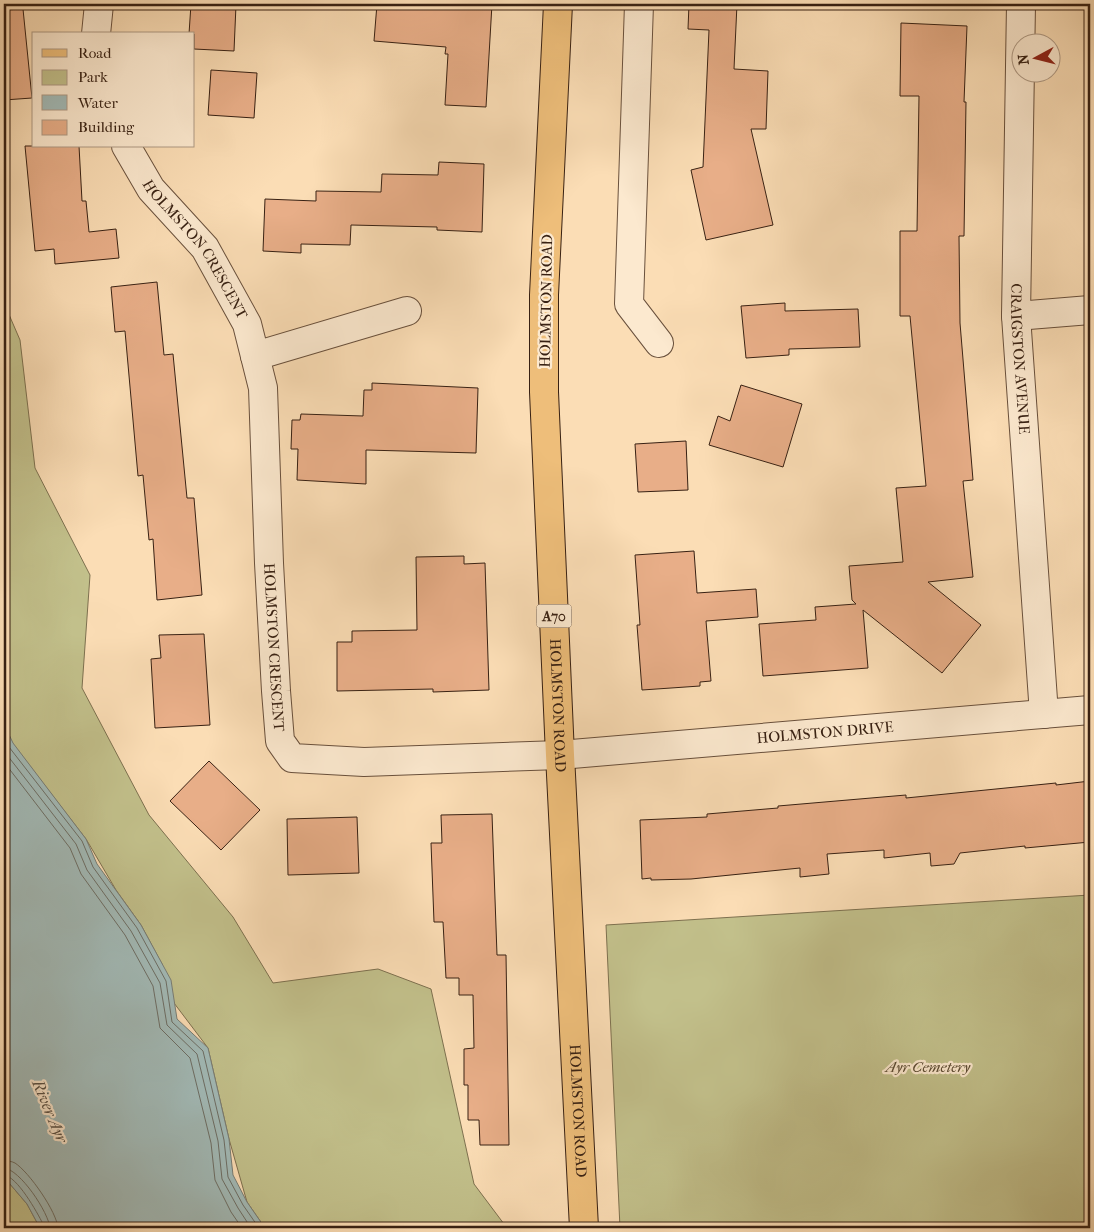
<svg xmlns="http://www.w3.org/2000/svg" width="1094" height="1232" viewBox="0 0 1094 1232" font-family="'IM FELL French Canon',serif">
<style>
.green{fill:#c2c08b;stroke:#7d704f}
.water{fill:#a2bab7;stroke:#787d75}
.lines{fill:none;stroke-linecap:round;stroke-linejoin:round}
.shore{stroke:#6d6e65;stroke-width:1}
.building{fill:#e8ae88;stroke:#382113}
.minor-casing{stroke:#69503c;stroke-width:30}
.primary-casing{stroke:#382113;stroke-width:30}
.minor{stroke:#fce9cf;stroke-width:28}
.primary{stroke:#eebe7a;stroke-width:28}
.labels{text-anchor:middle;dominant-baseline:central;stroke-width:4.5;stroke-linejoin:round;paint-order:stroke}
.shield{fill:#fce9cf;stroke:#735d4b;stroke-width:1}
.shield-label{font-size:14px;font-weight:bold;fill:#382113}
.street-label{font-size:15px;fill:#382113;stroke:#fce9cf}
.park-label{font-size:15px;font-style:italic;fill:#5a4931;stroke:#fce9cf}
.water-label{font-size:16px;font-style:italic;fill:#584f44;stroke:#fce9cf}
</style>
<rect width="100%" height="100%" fill="#fbddb5"/>
<filter id="stains"><feTurbulence type="fractalNoise" baseFrequency=".004" numOctaves="4"/><feColorMatrix values="0 0 0 0 .2 0 0 0 0 .09 0 0 0 0 .02 0 0 0 .5 -.17"/></filter>
<radialGradient id="worn" r=".72"><stop offset=".6" stop-color="#630" stop-opacity="0"/><stop offset="1" stop-color="#630" stop-opacity=".3"/></radialGradient>
<!-- green -->
<g class="green">
<path d="M4,303l16,37 15,128 55,107 -8,113 67,127 84,102 40,66 105,-14 53,20 43,195 33,44h-242l-18,-26 -18,-63 -21,-91 -34,-45 -12,-39 -21,-39 -25,-35 -30,-51 -74,-96 -8,-19z"/>
<path d="M1090,895v333h-470l-14,-303z"/>
<path d="M4,1177l23,27 13,24h-36z"/>
</g>
<!-- water -->
<path class="water" d="M4,724l9,19 73,96 11,25 44,61 30,55 6,39 31,29 21,91 4,36 14,27 18,26h-225l-13,-24 -23,-27z"/>
<g class="lines">
<!-- shore -->
<g class="shore">
<path d="M4,736l5,11 73,94 11,26 44,61 29,53 6,41 31,29 21,89 4,37 15,28 16,23"/>
<path d="M4,751l72,93 11,26 44,61 29,52 7,42 30,29 21,87 4,38 16,29 13,20"/>
<path d="M4,762l66,86 11,26 44,61 28,51 7,42 30,30 21,85 4,37 16,32 11,16"/>
<path d="M4,1161c4,0 7,0 11,2 14,9 42,49 43,65"/>
<path d="M4,1168c16,1 45,45 46,60"/>
<path d="M4,1175c13,1 33,37 39,49l1,4"/>
</g>
</g>
<!-- building -->
<g class="building">
<path d="M191,4l45,1 -2,46 -40,-2v-15h-5z"/>
<path d="M377,4h26l44,3v-3h45l-6,103 -41,-2 3,-51h-3l1,-7 -72,-6z"/>
<path d="M689,4h48l-3,65 34,2 -2,58h-15l22,96 -67,15 -15,-70 12,-3 6,-137 -21,-1z"/>
<path d="M23,9l9,89 -28,2v-90z"/>
<path d="M901,23l66,3 -3,76h2l-2,134h-5l1,87 13,157 -10,1 10,96 -45,5 53,43 -39,48 -79,-63 5,58 -105,8 -4,-52 57,-4 -1,-13 41,-3 -4,-4 -3,-34 54,-4 -7,-74 30,-2 -16,-170h-10v-85h17l2,-135h-19z"/>
<path d="M211,70l46,3 -3,45 -46,-3z"/>
<path d="M25,146h54l3,55h4l3,31 27,-3 3,29 -64,6 -1,-15 -19,2z"/>
<path d="M439,162l45,2 -2,68 -45,-2v-3l-86,-2 -1,20 -49,-1v9l-38,-2 2,-52 51,2v-10l65,1 1,-18 56,1z"/>
<path d="M157,282l7,73 9,-1 14,144h7l8,97 -45,5 -4,-61 -4,1 -6,-65 -5,1 -13,-145 -10,1 -4,-45z"/>
<path d="M785,303v8l73,-2 2,38 -71,2v6l-43,3 -5,-52z"/>
<path d="M372,383l106,5 -2,65 -110,-3v34l-69,-4 1,-31h-7l1,-29h8l1,-6 62,2 1,-26h8z"/>
<path d="M741,385l61,19 -19,63 -74,-22 9,-29 12,5z"/>
<path d="M686,441l2,49 -50,2 -3,-48z"/>
<path d="M694,551l3,42 59,-4 2,28 -52,4 5,60 -11,1v4l-58,4 -5,-65h3l-5,-70z"/>
<path d="M464,556v8l21,-1 4,127 -56,2v-3l-96,2v-49h15v-11l65,-1 -1,-73z"/>
<path d="M204,634l6,91 -55,3 -4,-69 10,-1 -2,-23z"/>
<path d="M209,761l51,49 -39,40 -51,-49z"/>
<path d="M1090,781v61l-65,6v-2l-65,7 -6,11 -23,2 -1,-13 -46,5v-8l-57,4 2,20 -29,3v-9l-109,11 -40,1v-2l-9,1 -2,-59 67,-3v-3l71,-6v-2l128,-11v3l150,-15v2z"/>
<path d="M492,814l5,141h9l3,190h-29l-1,-25h-11v-35h-4v-36l10,-1 -1,-53h-14v-17h-13l-3,-56h-9l-3,-79h11l-1,-28z"/>
<path d="M357,817l2,56 -71,2 -1,-56z"/>
</g>
<g class="lines">
<defs>
<g id="minor">
<path d="M639,4l-10,300 30,39"/>
<path id="s1" d="M1021,4l-5,312 28,398"/>
<path d="M96,34l3,-30"/>
<path id="s2" d="M126,146l25,43 54,59 42,76 16,64 6,175 7,128 4,50 12,17 72,4 196,-7 530,-45"/>
<path d="M1016,316l74,-6"/>
<path d="M255,356l152,-45"/>
</g>
<g id="primary">
<path id="s3" d="M558,4l-14,291v97l16,363 24,473"/>
</g>
</defs>
<!-- minor casing -->
<use href="#minor" class="minor-casing"/>
<!-- primary casing -->
<use href="#primary" class="primary-casing"/>
<!-- minor -->
<use href="#minor" class="minor"/>
<!-- primary -->
<use href="#primary" class="primary"/>
</g>
<g class="labels">
<!-- shield labels -->
<rect class="shield" x="536.5" y="604.5" width="35" height="23" rx="4"/>
<g class="shield-label">
<text x="554" y="616">A70</text>
</g>
<!-- street labels -->
<g class="street-label">
<text stroke="none"><textPath href="#s2" startOffset="125">HOLMSTON CRESCENT</textPath></text>
<text transform="translate(546 301) rotate(-89)">HOLMSTON ROAD</text>
<text stroke="none"><textPath href="#s1" startOffset="355">CRAIGSTON AVENUE</textPath></text>
<text stroke="none"><textPath href="#s2" startOffset="542">HOLMSTON CRESCENT</textPath></text>
<text stroke="none"><textPath href="#s3" startOffset="702">HOLMSTON ROAD</textPath></text>
<text stroke="none"><textPath href="#s2" startOffset="1191">HOLMSTON DRIVE</textPath></text>
<text stroke="none"><textPath href="#s3" startOffset="1108">HOLMSTON ROAD</textPath></text>
</g>
<!-- park labels -->
<g class="park-label">
<text x="928" y="1067">Ayr Cemetery</text>
</g>
<!-- water labels -->
<g class="water-label">
<text transform="translate(50 1111) rotate(67)">River Ayr</text>
</g>
</g>
<!-- margin -->
<rect width="1094" height="1232" fill="none" stroke="#fbddb5" stroke-width="20"/>
<rect x="5" y="5" width="1084" height="1222" fill="none" stroke="#382113" stroke-width="2.5"/>
<rect x="10" y="10" width="1074" height="1212" fill="none" stroke="#382113"/>
<!-- legend -->
<rect x="32" y="32" width="162" height="115" fill="#fce9cf" stroke="#ae9984"/>
<rect x="42" y="49" width="25" height="8" fill="#eebe7a" stroke="#ae9984"/>
<text x="78" y="58" font-size="15" fill="#382113">Road</text>
<rect x="42" y="70" width="25" height="15" fill="#c2c08b" stroke="#ae9984"/>
<text x="78" y="82" font-size="15" fill="#382113">Park</text>
<rect x="42" y="95" width="25" height="15" fill="#a2bab7" stroke="#ae9984"/>
<text x="78" y="108" font-size="15" fill="#382113">Water</text>
<rect x="42" y="120" width="25" height="15" fill="#e8ae88" stroke="#ae9984"/>
<text x="78" y="132" font-size="15" fill="#382113">Building</text>
<!-- north arrow -->
<g transform="translate(1036 58) rotate(263)"><circle r="24" fill="#fce9cf" stroke="#ae9984"/>
<path d="M0-4L9 19L0 12L-9 19Z" fill="#8f2418"/>
<text y="-8" font-size="14" font-weight="bold" text-anchor="middle" fill="#382113">N</text>
</g>
<rect width="100%" height="100%" filter="url(#stains)"/>
<rect width="100%" height="100%" fill="url(#worn)"/>
</svg>
